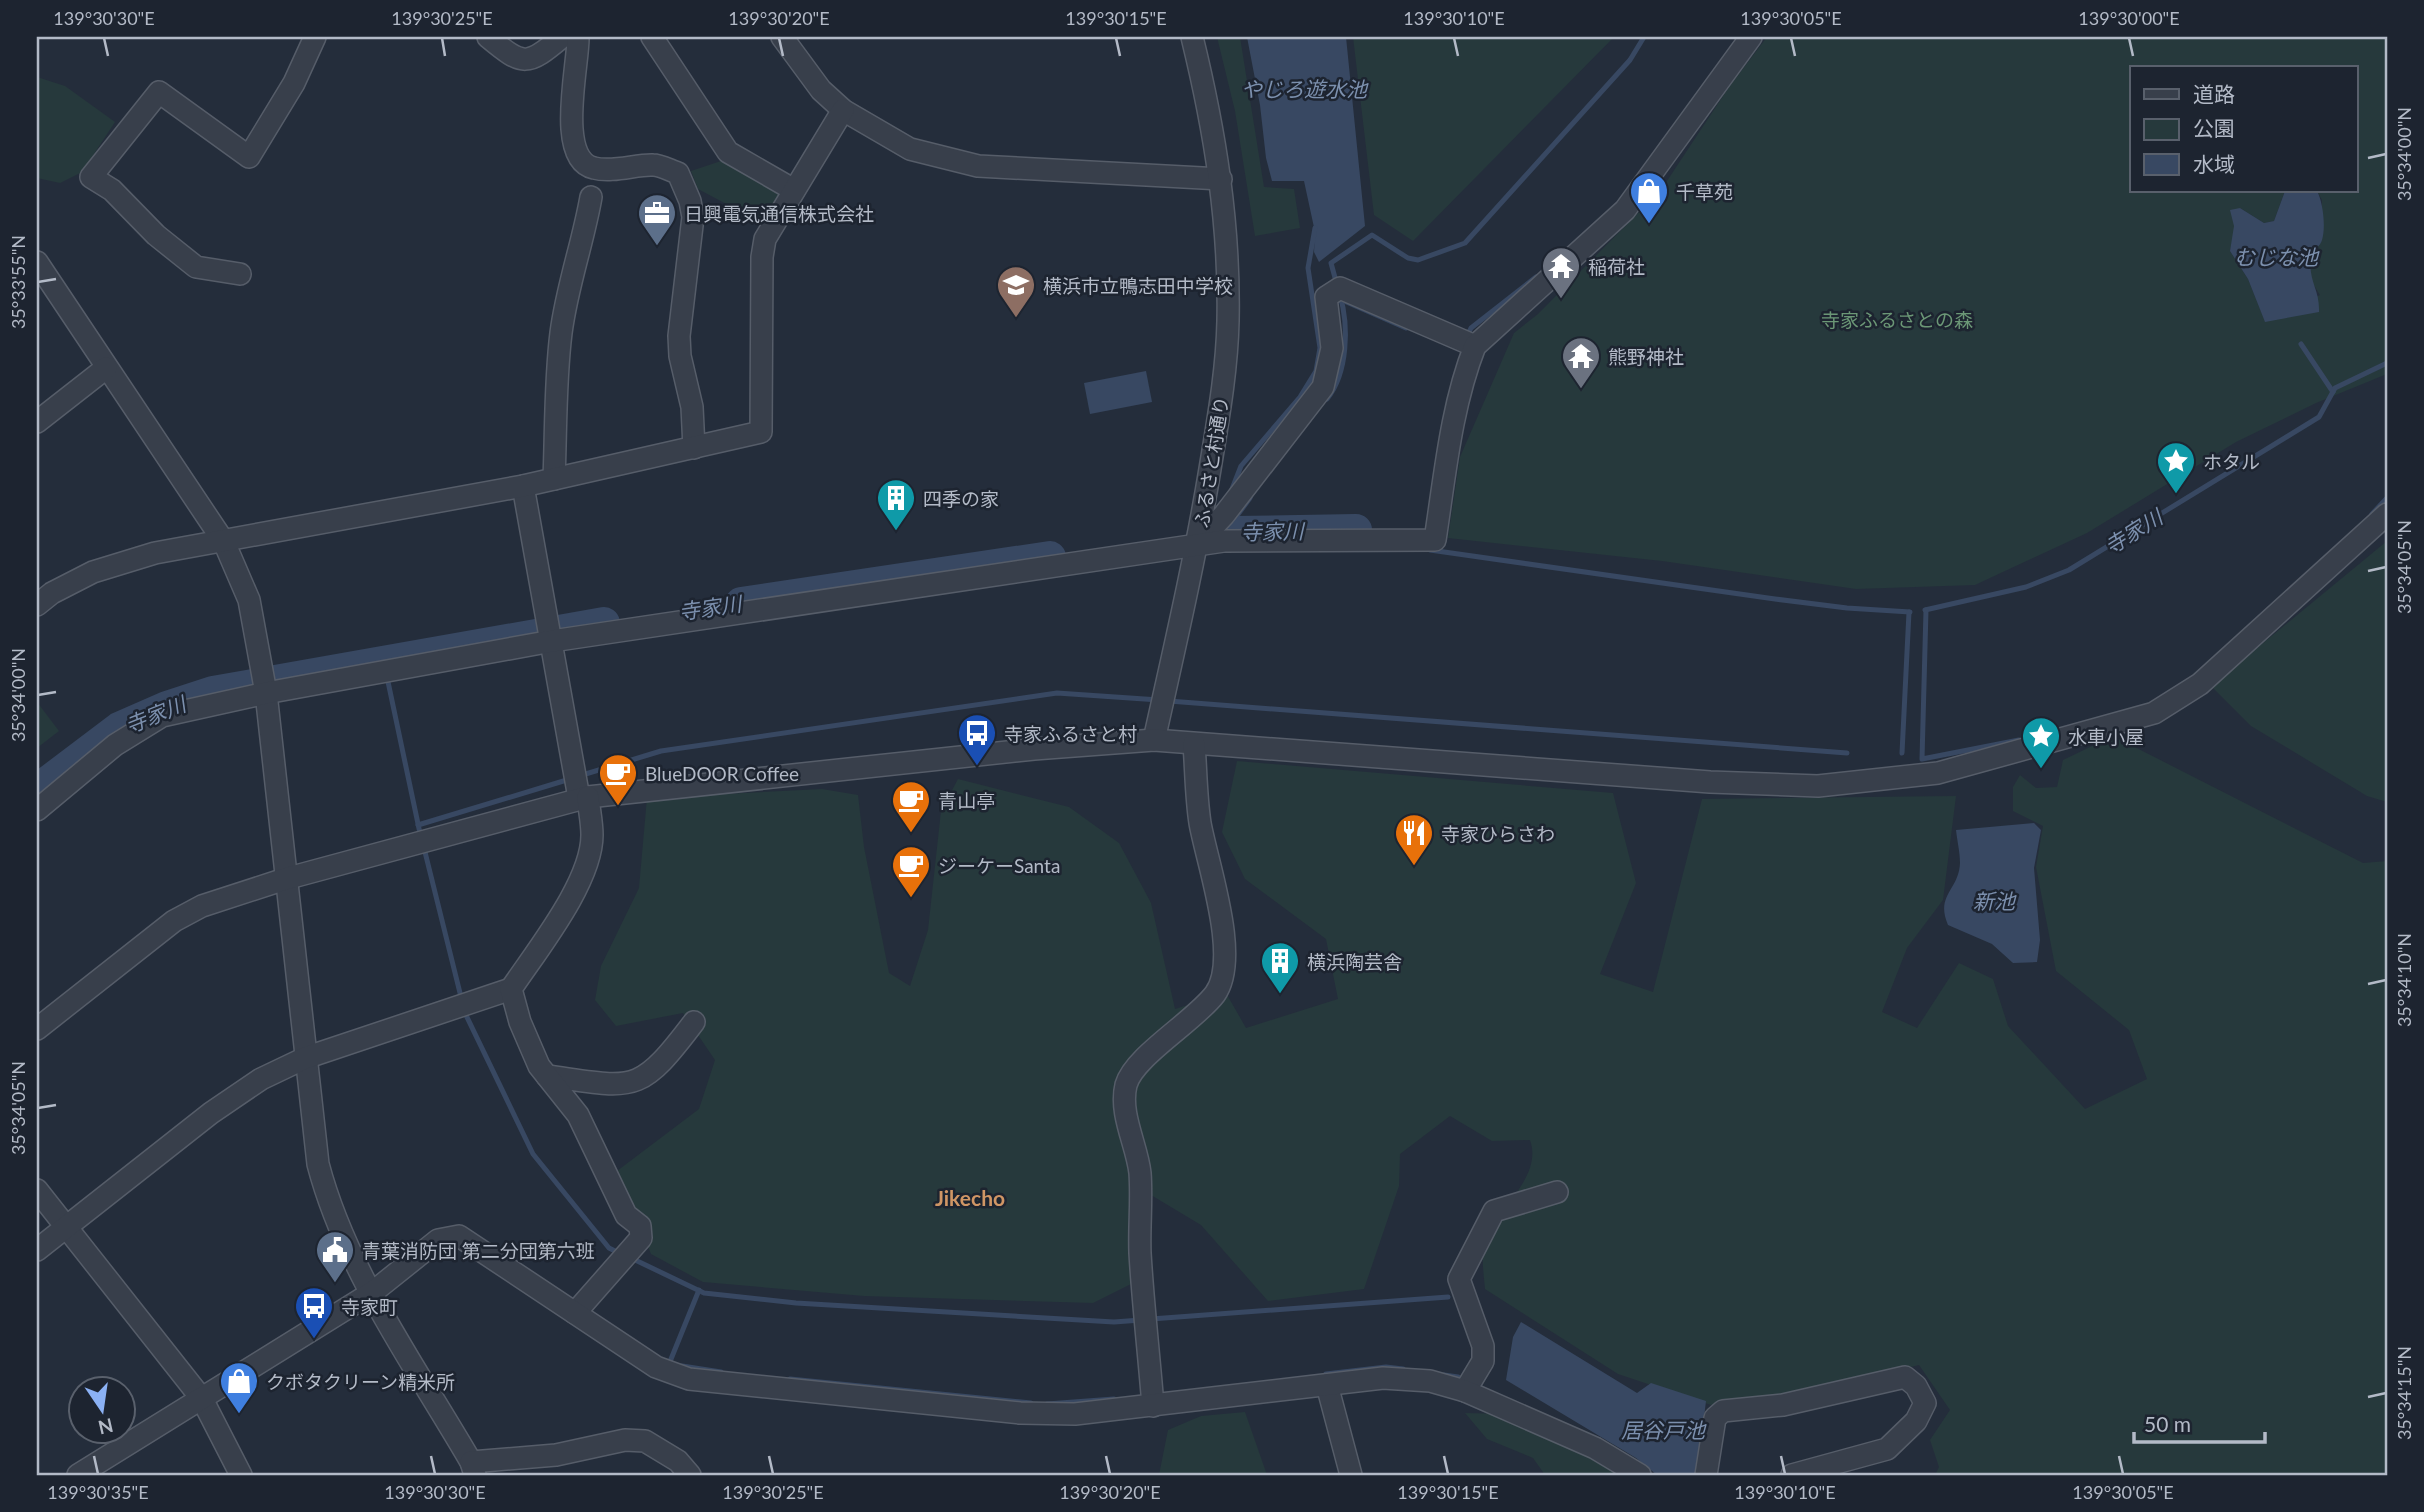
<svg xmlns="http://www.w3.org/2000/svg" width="2424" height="1512" viewBox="0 0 2424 1512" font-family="Lato,'Noto Sans JP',sans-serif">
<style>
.green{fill:#26393c;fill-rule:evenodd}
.water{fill:#384862}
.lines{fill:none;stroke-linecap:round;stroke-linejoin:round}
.stream{stroke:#384862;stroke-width:5}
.river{stroke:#384862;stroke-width:32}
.minor-casing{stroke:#565d69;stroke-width:24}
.minor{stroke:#383f4b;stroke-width:21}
.ticks{fill:none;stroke:#b3bac7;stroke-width:2.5}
.labels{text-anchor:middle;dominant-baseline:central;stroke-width:5;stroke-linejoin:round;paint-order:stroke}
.poi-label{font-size:19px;fill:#b3bac7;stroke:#1d2430;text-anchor:start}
.park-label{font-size:19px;fill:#6b9776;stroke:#1d2430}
.street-label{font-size:19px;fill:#b3bac7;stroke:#1d2430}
.water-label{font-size:21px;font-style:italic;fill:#7c90ae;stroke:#1d2430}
.neighbourhood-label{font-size:21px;font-weight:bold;fill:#d09665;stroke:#1d2430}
.neatline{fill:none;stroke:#b3bac7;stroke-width:2.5}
.ticks-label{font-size:18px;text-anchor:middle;fill:#b3bac7}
</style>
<rect width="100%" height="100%" fill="#242d3b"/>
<!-- green -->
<g class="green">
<path d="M1217,37h23l24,150 30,2 6,39 -45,8 -20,-125z"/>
<path d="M1353,37h261l-201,204 -39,-26z"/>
<path d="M1767,37h620v337l-71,29 -80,39 -149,91 -112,52 -119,4 -194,-28 -214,-23 12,-81 54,-124 24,-19 123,-124 68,-103zM2132,68h224v123h-39l5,9v39l-11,17v25l9,14 -55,26 -17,-42 -18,-28 10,-43 24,15 10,-2 11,-30h-153z"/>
<path d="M37,77l28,9 50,36 -33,50 -22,11 -23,-5z"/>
<path d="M724,160l54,28 2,11 -16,25 -66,-35 -7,-18z"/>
<path d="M2387,541v261l-20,-6 -116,-70 -40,-40z"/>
<path d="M37,702l22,29 -22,17z"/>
<path d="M2113,736l250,127 24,-2v614h-452l4,-8 -9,-27 20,-30 -31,-45 -108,26 -97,15 -96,-32 -133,-85c-1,-13 -4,-31 -1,-44 7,-33 60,-65 46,-105l-38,1 -42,-25 -50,38 -1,32 -35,103 -96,12 -67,-76 -50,-30 -18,88 -40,20 -229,-7 -161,-14 -52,-28 -34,-83 82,-62 16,-49 -32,-47 -67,13 -21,-26 6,-34 38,-78 8,-90 175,-9 36,6 6,52 25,126 21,13 18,-56 13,-119 17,-32 111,28 50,36 32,60 24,106 51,-16 20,35 92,-29 -12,-60 -81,-60 -23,-47 15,-71 376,32 23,90 -36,91 53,18 49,-193 254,-3 -13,104 -36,48 -25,64 35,16 42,-65 34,16 15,47 77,83 62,-30 -18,-49 -73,-59 -20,-104 7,-41 -30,-15v-24l7,-12 16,13 21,-1 6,-27z"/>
<path d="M1245,1412l22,63h-108l9,-45 33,-14z"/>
<path d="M1465,1413l40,1 124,61h-84l-12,-17 -46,-19z"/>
</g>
<!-- water -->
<g class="water">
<path d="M1247,37h99l19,189 -46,36 -5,-10 1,-20 -11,-51h-32l-6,-23 -6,-53z"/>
<path d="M2285,191h32c6,11 9,36 5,49 -2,7 -10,11 -11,19 -3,22 9,30 8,53l-54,10 -17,-43 -18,-28 4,-25 -4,-16 10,-2 24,15 10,-2z"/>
<path d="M1146,371l6,31 -62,12 -6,-31z"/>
<path d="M2034,823l7,7 -7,38 6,72 -3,22 -24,1 -21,-19 -44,-19c-13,-30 11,-35 12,-62 0,-11 -3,-23 -4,-33z"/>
<path d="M1521,1322l116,71 14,-10 55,18 -9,74h-40l-21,-17 -130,-78 7,-43z"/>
</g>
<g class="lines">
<!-- stream -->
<g class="stream">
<path d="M1337,285l-6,-22 41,-28 36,23 10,2 47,-17 165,-183 14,-23"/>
<path d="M1342,300l64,28"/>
<path d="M1467,336l4,-8 65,-51"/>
<path d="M2301,344l32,48"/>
<path d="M1327,399c21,-26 22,-73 13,-104"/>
<path d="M1232,489l9,-23 59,-69 16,-26 4,-23 -12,-80 7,-40"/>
<path d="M2372,514l15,-16"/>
<path d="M1225,532l25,-34"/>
<path d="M1430,550l345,49 72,9 63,4"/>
<path d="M1925,610l101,-23 43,-17 250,-153 16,-29 52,-25"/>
<path d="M1926,610l-4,149 97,-19"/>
<path d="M387,677l34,161"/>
<path d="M1169,701l678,52"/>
<path d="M1902,753l7,-141"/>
<path d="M579,776l82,-25 396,-58 102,7"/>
<path d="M418,825l152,-46"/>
<path d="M424,848l38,153"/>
<path d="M464,1011l69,143 76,94 10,5"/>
<path d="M631,1258l73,35 92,10 318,19 27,-2"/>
<path d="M1151,1319l297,-22"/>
<path d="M669,1364l30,-74"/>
<path d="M682,1366l39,6"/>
<path d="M1326,1374l60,-7 17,2"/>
<path d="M1444,1375l14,2"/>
<path d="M790,1379l241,24"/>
<path d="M1047,1404l67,-5"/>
</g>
<!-- river -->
<g class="river">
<path d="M1236,532l120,-2"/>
<path d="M741,603l309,-46"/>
<path d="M37,790l82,-62 48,-21 46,-15 391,-69"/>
</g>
<defs>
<g id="minor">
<path d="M488,37c36,30 39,29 74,0"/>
<path d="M578,37c1,26 -23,122 16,131 19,5 43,-4 59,-3 8,0 18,6 25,8l12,28 3,16 -14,119 1,20 12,51 2,41"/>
<path d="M652,37l76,115 66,38"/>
<path d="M782,37l39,53 22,20 67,39 68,17 243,13"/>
<path d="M37,262l187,280 25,58 17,93 52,471c28,107 98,203 153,298l4,13"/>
<path d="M240,274l-44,-7 -40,-32 -44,-45 -21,-13 68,-85 90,65 45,-74 21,-46"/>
<path d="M37,422l69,-54"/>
<path d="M554,479c2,-48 1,-98 7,-146 6,-47 22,-90 30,-136"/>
<path d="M523,486l56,312"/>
<path d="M1197,544l27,-29 99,-128 9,-39 -6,-51 14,-9 135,58"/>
<path d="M37,605l15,-12 41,-21 62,-19 368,-67 238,-54 1,-175 3,-18 78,-129"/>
<path d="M1154,740c20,-90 41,-180 56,-271 8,-49 17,-99 18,-148 2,-97 -13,-190 -36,-284"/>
<path d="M37,810l78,-65 47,-29 104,-23 286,-52 672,-100 211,-1c10,-65 16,-133 40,-194l150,-136 126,-173"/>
<path d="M37,1029l137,-108 28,-15 83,-27 303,-82 446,-48 120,-9 556,42 108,4 120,-13 216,-60 46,-29 187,-170"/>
<path d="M547,1076c88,12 91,20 147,-54"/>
<path d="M37,1190l165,209 39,76"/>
<path d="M37,1250l174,-137 50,-34 44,-21 206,-69"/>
<path d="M575,1313l66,-75 -1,-12 -14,-11 -48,-100 -39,-49 -19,-44 -9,-33c26,-39 81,-107 81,-154 0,-13 -3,-26 -4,-38"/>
<path d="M1327,1385l24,90"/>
<path d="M1465,1391l18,-30v-15l-24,-67 35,-68 63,-19"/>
<path d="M1153,1406c-4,-51 -10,-102 -13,-153 -1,-27 2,-53 0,-80 -3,-28 -21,-59 -14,-88 8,-29 69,-64 89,-91 26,-36 -8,-131 -15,-171 -4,-26 -4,-53 -6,-79"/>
<path d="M471,1462l85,-7 69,-15 20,1 33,20 12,14"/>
<path d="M78,1475l295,-183 65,-52 21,-4 197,131 33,12 331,34 55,1 308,-36 47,3 35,10 130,57 45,27"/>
<path d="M1706,1475l9,-57 8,-7 60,-6 122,-28 11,9 9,17 -9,18 -29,28 -95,26"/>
</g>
</defs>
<!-- minor casing -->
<use href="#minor" class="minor-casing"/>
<!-- minor -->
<use href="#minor" class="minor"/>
</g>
<!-- ticks -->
<path class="ticks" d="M104,38l4,18M442,38l3,18M779,38l4,18M1116,38l4,18M1454,38l4,18M1791,38l4,18M2129,38l4,18M2368,158l18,-4M38,282l18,-3M2368,571l18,-4M38,695l18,-3M2368,984l18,-4M38,1108l18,-3M2368,1397l18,-4M94,1456l4,18M431,1456l4,18M769,1456l4,18M1106,1456l4,18M1444,1456l4,18M1781,1456l4,18M2119,1456l4,18"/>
<!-- icons -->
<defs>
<symbol id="shop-pin" viewBox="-11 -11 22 30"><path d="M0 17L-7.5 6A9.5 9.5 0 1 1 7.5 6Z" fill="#3f7fe0" stroke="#1d2430"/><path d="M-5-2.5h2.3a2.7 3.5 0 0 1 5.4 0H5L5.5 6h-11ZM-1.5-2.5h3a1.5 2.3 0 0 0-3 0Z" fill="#fff"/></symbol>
<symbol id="office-pin" viewBox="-11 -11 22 30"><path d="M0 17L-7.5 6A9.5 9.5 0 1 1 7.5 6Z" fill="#5c6f8a" stroke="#1d2430"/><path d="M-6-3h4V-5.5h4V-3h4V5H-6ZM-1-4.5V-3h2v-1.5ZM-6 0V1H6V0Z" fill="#fff"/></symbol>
<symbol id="temple-pin" viewBox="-11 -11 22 30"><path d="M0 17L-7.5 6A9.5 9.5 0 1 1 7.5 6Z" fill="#6b7280" stroke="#1d2430"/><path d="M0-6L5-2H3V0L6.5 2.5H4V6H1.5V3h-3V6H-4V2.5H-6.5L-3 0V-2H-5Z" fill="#fff"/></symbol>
<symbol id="school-pin" viewBox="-11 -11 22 30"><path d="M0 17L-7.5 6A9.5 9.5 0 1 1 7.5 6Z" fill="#8d6e63" stroke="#1d2430"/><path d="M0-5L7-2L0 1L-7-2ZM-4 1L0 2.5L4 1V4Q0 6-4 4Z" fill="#fff"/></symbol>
<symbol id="sight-pin" viewBox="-11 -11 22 30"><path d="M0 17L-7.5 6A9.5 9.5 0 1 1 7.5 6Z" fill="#0f9aa8" stroke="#1d2430"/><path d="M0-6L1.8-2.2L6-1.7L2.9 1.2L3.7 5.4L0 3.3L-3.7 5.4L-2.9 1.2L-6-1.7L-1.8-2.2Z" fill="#fff"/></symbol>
<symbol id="building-pin" viewBox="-11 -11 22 30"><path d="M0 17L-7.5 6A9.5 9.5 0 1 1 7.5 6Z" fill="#0f9aa8" stroke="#1d2430"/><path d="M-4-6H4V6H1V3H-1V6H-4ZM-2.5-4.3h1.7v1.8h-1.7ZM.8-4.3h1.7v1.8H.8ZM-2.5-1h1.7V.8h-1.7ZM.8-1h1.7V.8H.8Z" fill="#fff"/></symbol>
<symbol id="bus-pin" viewBox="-11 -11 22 30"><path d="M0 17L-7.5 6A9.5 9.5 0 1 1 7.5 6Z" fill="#1a4fb4" stroke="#1d2430"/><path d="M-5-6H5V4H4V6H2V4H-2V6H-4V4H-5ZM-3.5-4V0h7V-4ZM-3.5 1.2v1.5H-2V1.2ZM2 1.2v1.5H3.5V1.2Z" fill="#fff"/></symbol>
<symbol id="cafe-pin" viewBox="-11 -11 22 30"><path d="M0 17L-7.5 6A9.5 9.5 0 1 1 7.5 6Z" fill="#e8710a" stroke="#1d2430"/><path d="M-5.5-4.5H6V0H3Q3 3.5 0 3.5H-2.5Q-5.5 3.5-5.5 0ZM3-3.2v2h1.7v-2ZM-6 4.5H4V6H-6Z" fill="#fff"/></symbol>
<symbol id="restaurant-pin" viewBox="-11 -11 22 30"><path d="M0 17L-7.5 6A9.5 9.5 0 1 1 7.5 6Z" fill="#e8710a" stroke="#1d2430"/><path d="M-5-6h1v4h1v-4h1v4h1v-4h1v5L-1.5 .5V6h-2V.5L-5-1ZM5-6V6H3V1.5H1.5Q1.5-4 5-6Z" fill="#fff"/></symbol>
<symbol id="civic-pin" viewBox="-11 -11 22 30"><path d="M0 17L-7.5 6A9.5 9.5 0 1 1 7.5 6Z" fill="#5c6f8a" stroke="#1d2430"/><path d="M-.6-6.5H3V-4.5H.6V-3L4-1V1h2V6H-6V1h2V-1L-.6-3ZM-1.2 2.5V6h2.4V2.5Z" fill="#fff"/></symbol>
</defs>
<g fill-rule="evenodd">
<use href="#shop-pin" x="1627" y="169" width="44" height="60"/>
<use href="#office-pin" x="635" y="191" width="44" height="60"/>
<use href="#temple-pin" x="1539" y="244" width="44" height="60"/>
<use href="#school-pin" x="994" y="263" width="44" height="60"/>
<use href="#temple-pin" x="1559" y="334" width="44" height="60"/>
<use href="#sight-pin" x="2154" y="439" width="44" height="60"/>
<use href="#building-pin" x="874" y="476" width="44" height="60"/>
<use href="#bus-pin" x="955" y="711" width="44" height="60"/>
<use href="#sight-pin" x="2019" y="714" width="44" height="60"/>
<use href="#cafe-pin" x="596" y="751" width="44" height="60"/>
<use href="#cafe-pin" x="889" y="778" width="44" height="60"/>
<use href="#restaurant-pin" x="1392" y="811" width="44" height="60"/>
<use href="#cafe-pin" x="889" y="843" width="44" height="60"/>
<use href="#building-pin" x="1258" y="939" width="44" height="60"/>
<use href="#civic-pin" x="313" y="1228" width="44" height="60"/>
<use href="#bus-pin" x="292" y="1284" width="44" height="60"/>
<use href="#shop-pin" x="217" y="1359" width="44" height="60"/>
</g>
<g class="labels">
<!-- poi labels -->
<g class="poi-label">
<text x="1676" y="191">千草苑</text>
<text x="684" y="213">日興電気通信株式会社</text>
<text x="1588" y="266">稲荷社</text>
<text x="1043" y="285">横浜市立鴨志田中学校</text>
<text x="1608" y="356">熊野神社</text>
<text x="2203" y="461">ホタル</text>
<text x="923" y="498">四季の家</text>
<text x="1004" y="733">寺家ふるさと村</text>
<text x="2068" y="736">水車小屋</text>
<text x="645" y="773">BlueDOOR Coffee</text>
<text x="938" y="800">青山亭</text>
<text x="1441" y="833">寺家ひらさわ</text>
<text x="938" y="865">ジーケーSanta</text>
<text x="1307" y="961">横浜陶芸舎</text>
<text x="362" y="1250">青葉消防団 第二分団第六班</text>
<text x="341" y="1306">寺家町</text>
<text x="266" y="1381">クボタクリーン精米所</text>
</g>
<!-- park labels -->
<g class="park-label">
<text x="1897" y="319">寺家ふるさとの森</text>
</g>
<!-- street labels -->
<g class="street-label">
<text transform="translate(1211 462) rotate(-81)">ふるさと村通り</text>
</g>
<!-- water labels -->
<g class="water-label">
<text x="1304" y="88">やじろ遊水池</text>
<text x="2276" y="256">むじな池</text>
<text transform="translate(1272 531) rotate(-1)">寺家川</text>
<text transform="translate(2133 531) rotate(-32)">寺家川</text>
<text transform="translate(710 607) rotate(-8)">寺家川</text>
<text transform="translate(155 714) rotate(-22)">寺家川</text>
<text x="1994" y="900">新池</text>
<text x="1663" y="1429">居谷戸池</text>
</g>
<!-- neighbourhood labels -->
<g class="neighbourhood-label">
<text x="970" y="1197">Jikecho</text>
</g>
</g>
<!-- border -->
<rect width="2424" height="1512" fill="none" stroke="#1d2430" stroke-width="77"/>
<!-- legend -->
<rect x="2130" y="66" width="228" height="126" fill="#1d2430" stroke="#59606c" stroke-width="2"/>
<rect x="2144" y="89" width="35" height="10" fill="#383f4b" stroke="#59606c" stroke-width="2"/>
<text x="2193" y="102" font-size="21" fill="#b3bac7">道路</text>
<rect x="2144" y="119" width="35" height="21" fill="#26393c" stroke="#59606c" stroke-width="2"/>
<text x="2193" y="136" font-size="21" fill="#b3bac7">公園</text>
<rect x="2144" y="154" width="35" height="21" fill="#384862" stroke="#59606c" stroke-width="2"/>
<text x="2193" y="172" font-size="21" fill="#b3bac7">水域</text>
<!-- north arrow -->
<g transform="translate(102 1410) rotate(167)"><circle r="33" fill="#1d2430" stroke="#59606c" stroke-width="2"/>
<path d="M0-5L12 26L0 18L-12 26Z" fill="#8bb1f4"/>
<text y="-10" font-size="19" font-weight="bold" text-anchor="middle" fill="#b3bac7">N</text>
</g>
<!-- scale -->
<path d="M2134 1432v10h131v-10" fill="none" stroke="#b3bac7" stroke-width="3.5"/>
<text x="2144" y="1432" font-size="21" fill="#b3bac7" stroke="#1d2430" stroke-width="5" paint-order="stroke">50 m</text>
<rect x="38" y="38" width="2348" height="1436" class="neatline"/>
<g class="ticks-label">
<text x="104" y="25">139°30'30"E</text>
<text x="442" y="25">139°30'25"E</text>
<text x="779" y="25">139°30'20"E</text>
<text x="1116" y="25">139°30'15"E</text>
<text x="1454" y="25">139°30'10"E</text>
<text x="1791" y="25">139°30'05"E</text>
<text x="2129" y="25">139°30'00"E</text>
<text transform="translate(2405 154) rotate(-90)" y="6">35°34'00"N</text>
<text transform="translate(19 282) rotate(-90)" y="6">35°33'55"N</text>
<text transform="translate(2405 567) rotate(-90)" y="6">35°34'05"N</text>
<text transform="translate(19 695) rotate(-90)" y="6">35°34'00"N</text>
<text transform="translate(2405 980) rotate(-90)" y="6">35°34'10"N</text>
<text transform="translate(19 1108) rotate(-90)" y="6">35°34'05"N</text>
<text transform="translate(2405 1393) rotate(-90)" y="6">35°34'15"N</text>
<text x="98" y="1499">139°30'35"E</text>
<text x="435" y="1499">139°30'30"E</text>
<text x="773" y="1499">139°30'25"E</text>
<text x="1110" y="1499">139°30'20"E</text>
<text x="1448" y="1499">139°30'15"E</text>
<text x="1785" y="1499">139°30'10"E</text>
<text x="2123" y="1499">139°30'05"E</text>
</g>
</svg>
